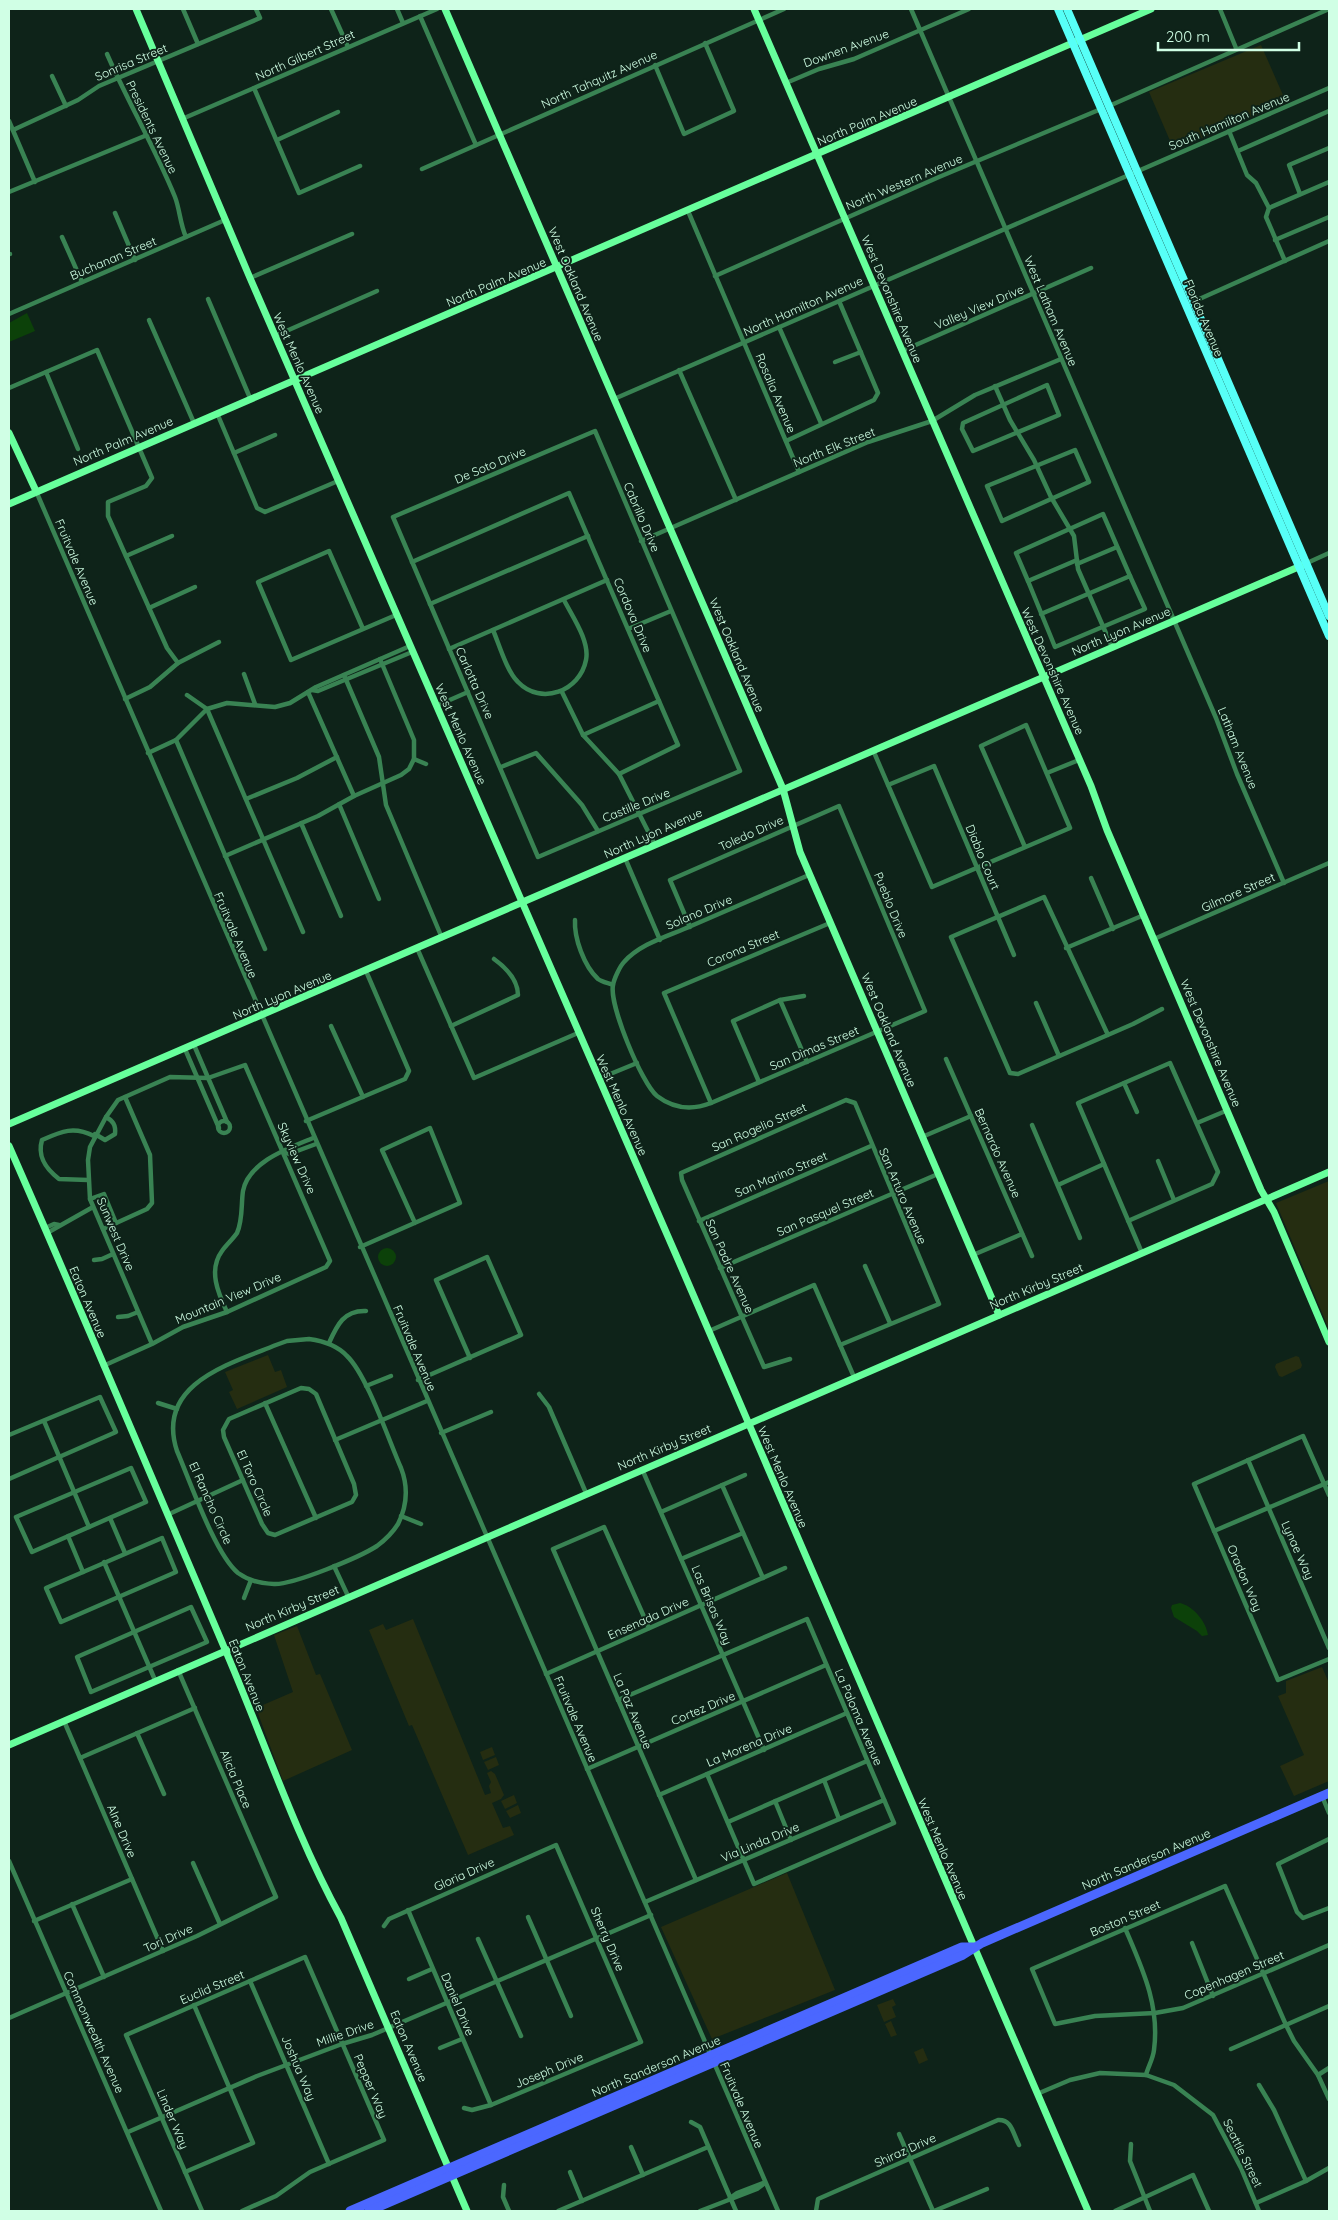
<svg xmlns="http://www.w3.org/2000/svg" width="1338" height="2220" viewBox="0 0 1338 2220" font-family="Quicksand,sans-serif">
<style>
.green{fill:#252d11}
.water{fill:#0c4109}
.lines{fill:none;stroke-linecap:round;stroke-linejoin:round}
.street{stroke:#398353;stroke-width:4.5}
.secondary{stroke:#67ff9c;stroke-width:7}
.primary{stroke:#57fff7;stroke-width:8}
.highway{stroke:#4b67ff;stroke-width:9}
.labels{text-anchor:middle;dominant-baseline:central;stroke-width:4;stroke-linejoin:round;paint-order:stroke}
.street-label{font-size:12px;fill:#d0ffe5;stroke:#0e2319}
</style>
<rect width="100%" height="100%" fill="#0e2319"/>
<!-- green -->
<g class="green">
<path d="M1261,45l25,57 -112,48 -25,-58z"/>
<path d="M1329,1181v145l-1,1 -52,-124z"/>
<path d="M268,1355l7,17 6,-2 6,17 -50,22 -8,-17 4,-2 -8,-18z"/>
<path d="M1296,1356l3,1 3,8 -1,3 -19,9 -3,-1 -4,-9 1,-3z"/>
<path d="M413,1619l72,176 6,-2 -2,-7 2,-4 -4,-9 4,-2 4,3 9,21 -3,4 -9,4 11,25 7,-2 4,9 -46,20 -56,-130 -3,1 -40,-96 14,-6 3,6z"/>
<path d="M297,1626l19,49 4,-1 32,76 -69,31 -27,-73 37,-16 -19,-57z"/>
<path d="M1322,1667l7,16v98l-35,15 -14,-30 24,-11 -26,-59 8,-3v-12z"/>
<path d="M492,1747l3,8 -12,5 -3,-8z"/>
<path d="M496,1757l3,8 -11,5 -4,-8z"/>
<path d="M514,1795l3,8 -12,6 -4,-8z"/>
<path d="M518,1805l3,8 -11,5 -4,-7z"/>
<path d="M787,1873l48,117 -123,49 -51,-112z"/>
<path d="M893,1999l3,6 -4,2 4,10 -12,5 -7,-17z"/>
<path d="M891,2021l6,14 -6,2 -6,-13z"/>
<path d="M923,2048l5,12 -9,4 -5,-12z"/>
</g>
<!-- water -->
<g class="water">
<path d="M27,313l8,18 -26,11v-19z"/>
<circle cx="387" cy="1257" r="9"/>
<path d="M1180,1603c13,3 26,18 28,32l-6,1 -5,-5 -23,-14 -3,-9 1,-3z"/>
</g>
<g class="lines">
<!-- street -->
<g class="street">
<path d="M183,9l15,35"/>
<path d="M331,9l17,38"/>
<path d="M397,9l6,14"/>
<path d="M911,9l305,709 21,56 47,109"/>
<path d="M1220,9l16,39"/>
<path d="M420,16l56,129"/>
<path d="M107,54c21,48 48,94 68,143 5,13 5,27 11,40"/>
<path d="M655,65l29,69 50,-23 -29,-68"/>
<path d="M52,76l14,30"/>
<path d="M786,83l33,-14 35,-10 115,-50"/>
<path d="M254,88l45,105 61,-27"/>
<path d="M1109,106l220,-97"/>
<path d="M182,119l255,-110"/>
<path d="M9,121l26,61"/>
<path d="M13,130l65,-30 21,-14 161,-68 -4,-9"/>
<path d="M1229,131l18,44 9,8 13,25 -3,9 19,44"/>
<path d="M277,140l61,-28"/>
<path d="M1238,151l91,-40"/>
<path d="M422,169l362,-160"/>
<path d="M9,192l138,-57"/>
<path d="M1300,194l-11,-29 40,-17"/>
<path d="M1269,208l60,-26"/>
<path d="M688,211l111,261"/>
<path d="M115,213l20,47"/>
<path d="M62,237l20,45"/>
<path d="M1275,240l54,-23"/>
<path d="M9,254h1"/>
<path d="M715,276l224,-99 162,-68"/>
<path d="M250,278l102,-44"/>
<path d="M208,299l42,99"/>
<path d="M1186,305l143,-64"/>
<path d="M9,314l216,-94"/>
<path d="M149,320l45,103"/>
<path d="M779,327l42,96"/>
<path d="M275,336l102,-45"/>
<path d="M902,351l189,-83"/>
<path d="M835,362l26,-10"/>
<path d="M679,370l57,130"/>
<path d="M46,372l32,77"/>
<path d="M1047,385l12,30 -86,36 -11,-22 1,-6z"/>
<path d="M995,386l15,34 24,40 17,37 23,39 4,33 34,78"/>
<path d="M9,388l88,-38 55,128 -6,8 -38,16v14l59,132 11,15"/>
<path d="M614,399l715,-311"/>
<path d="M217,413l40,95 8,4 73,-31"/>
<path d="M595,431l145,340 -202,86 -145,-340z"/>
<path d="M786,441l88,-41 4,-7 -39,-92"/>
<path d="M1075,450l14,32 -87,39 -15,-35z"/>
<path d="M234,453l41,-18"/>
<path d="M36,491l742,1720"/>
<path d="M641,541l227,-99 64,-21 43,-26 86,-36"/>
<path d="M126,556l46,-20"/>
<path d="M1077,560l-49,21 -12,-28 87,-39 27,62"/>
<path d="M412,562l157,-69 109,252 -59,29"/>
<path d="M1307,563l22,-10"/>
<path d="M1077,564l40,-17"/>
<path d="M1028,581l27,66 90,-38 -15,-33 -89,38"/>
<path d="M430,604l158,-68"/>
<path d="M149,608l46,-21"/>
<path d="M363,629l-34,-78 -71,31 33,78 105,-45"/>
<path d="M628,629l43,-18"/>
<path d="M493,630c6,14 14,42 25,52 23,24 62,9 68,-22 4,-19 -14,-44 -22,-60"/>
<path d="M449,649l158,-69"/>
<path d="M244,674l11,30"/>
<path d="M344,675l35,82 7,48 56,133"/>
<path d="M312,690l6,1 94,-39"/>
<path d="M308,692l46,104"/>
<path d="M562,692l21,43 36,39 36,71"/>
<path d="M187,695l20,14 96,223"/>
<path d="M125,699l25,-12 28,-24 41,-21"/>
<path d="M436,706l32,-14"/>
<path d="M583,735l76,-34"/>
<path d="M176,740l89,209"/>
<path d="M873,750l59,137 138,-59 -44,-103 -45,21 44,101"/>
<path d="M148,753l28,-13 31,-31 20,-6 48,4 15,-4 26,-16 94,-41"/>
<path d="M414,759l12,5"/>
<path d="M501,767l35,-14 46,52 16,26"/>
<path d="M1047,773l32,-13"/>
<path d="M888,785l46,-19 80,189"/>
<path d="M246,799l51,-21 40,-21"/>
<path d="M339,804l40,95"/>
<path d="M301,823l40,93"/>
<path d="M225,856l93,-40 36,-20 47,-21 8,-6 5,-10v-19l-34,-81"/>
<path d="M625,858l35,82"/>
<path d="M1091,878l22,51"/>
<path d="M575,920c-1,18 9,46 23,59 4,3 10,4 15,6"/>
<path d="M690,927l-20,-47 169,-74 86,205 -214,92c-18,7 -37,6 -54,-7 -15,-12 -48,-91 -44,-111 1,-6 7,-19 11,-23 17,-19 45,-26 67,-36 39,-17 79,-34 118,-51"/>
<path d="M1154,939l175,-76"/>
<path d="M417,948l57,130 104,-45"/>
<path d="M1066,948l78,-33"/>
<path d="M780,1000l27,62"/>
<path d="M1036,1003l23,53"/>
<path d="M331,1026l32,71"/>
<path d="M451,1026l67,-31c0,-15 -13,-28 -24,-36"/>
<path d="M1108,1035l-64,-138 -93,40 59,136 8,1 115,-50 29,-15"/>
<path d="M194,1045l33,77"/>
<path d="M185,1049l34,79"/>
<path d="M946,1059l86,197"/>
<path d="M598,1079l39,-16"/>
<path d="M759,1082l-26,-61 47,-21 24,-4"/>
<path d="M1124,1083l13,29"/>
<path d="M711,1103l-47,-110 166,-70"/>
<path d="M306,1121l99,-42 4,-8 -43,-100"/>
<circle cx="224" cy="1127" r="6"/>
<path d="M1197,1123l31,-13"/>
<path d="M1032,1125l48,113"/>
<path d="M95,1134l10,6 10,-6c1,-9 -2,-13 -9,-17"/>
<path d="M922,1137l49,-21"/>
<path d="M284,1152l5,2 27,-10"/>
<path d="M1158,1161l16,39"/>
<path d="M88,1180l-29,-1c-13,-10 -22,-22 -17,-39 20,-9 32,-14 52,-4"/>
<path d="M1058,1185l46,-21"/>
<path d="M90,1199l14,-5 12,29"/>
<path d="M699,1221l172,-75"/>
<path d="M1128,1221l84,-37 6,-12 -48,-109 -92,40 64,150"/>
<path d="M45,1228l9,-4 5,1"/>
<path d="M103,1229l44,-20 5,-6 -2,-48 -25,-58"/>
<path d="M47,1233l46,-26"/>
<path d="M360,1247l100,-44 -30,-75 -48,22 33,73"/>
<path d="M973,1255l49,-21"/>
<path d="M94,1260l8,-1 11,-5"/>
<path d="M865,1266l25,57"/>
<path d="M720,1268l218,-94"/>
<path d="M227,1312c-9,-19 -19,-42 -5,-61 4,-6 11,-12 15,-18 6,-13 4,-29 6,-42 5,-29 46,-43 70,-53"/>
<path d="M118,1317l10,-1 10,-4"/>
<path d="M709,1331l105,-46 40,92"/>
<path d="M309,1339c14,2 28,6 38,17 20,19 42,85 54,112 7,18 6,38 -3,56 -5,8 -13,16 -21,22 -17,11 -84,39 -103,38 -12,0 -26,-4 -36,-11 -23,-19 -48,-92 -61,-122 -22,-67 52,-87 99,-106l11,-4z"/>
<path d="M329,1343c8,-18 15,-33 37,-32"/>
<path d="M790,1359l-26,8 -82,-187 -1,-7 165,-73 9,3 84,201 -99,41"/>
<path d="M103,1366l49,-22 31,-17 44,-15 99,-45 4,-6 -85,-196 -37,13 -38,-1 -52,23 -12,17 -16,30 -2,13 2,39 62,145"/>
<path d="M418,1380l103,-45 -34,-78 -51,23 34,78"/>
<path d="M366,1386l25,-10"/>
<path d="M301,1388l8,1 7,5 38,90 2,11 -4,7 -77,33 -7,-2 -6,-9 -38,-87 -1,-7 6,-11z"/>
<path d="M539,1394l10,13 37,86"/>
<path d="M158,1403l19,6"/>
<path d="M265,1403l51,115"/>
<path d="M44,1421l45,106"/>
<path d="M441,1433l50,-21"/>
<path d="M9,1435l91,-38 16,35 -107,47"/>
<path d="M335,1440l92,-39"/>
<path d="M1248,1460l81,188"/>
<path d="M131,1468l15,34 -114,50 -16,-35z"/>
<path d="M642,1469l122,281"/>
<path d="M722,1485l41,93"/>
<path d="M1329,1495l-26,-59 -109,48 84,196 51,-21"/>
<path d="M661,1512l84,-37"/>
<path d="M167,1515l76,-35"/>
<path d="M401,1516l20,8"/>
<path d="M110,1518l15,35"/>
<path d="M1214,1531l115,-49"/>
<path d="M68,1536l15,36"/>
<path d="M162,1538l14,34 -115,50 -15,-34z"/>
<path d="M681,1559l62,-26"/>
<path d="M104,1562l51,118"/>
<path d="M334,1566l14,30"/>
<path d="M244,1598l7,-18"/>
<path d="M191,1607l16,35 -116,50 -14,-35z"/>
<path d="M649,1628l-45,-101 -51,22 143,331"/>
<path d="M546,1674l239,-106"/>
<path d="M618,1700l189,-81 87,204 -140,61 -47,-110"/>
<path d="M64,1721l99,230"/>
<path d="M137,1733l27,61"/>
<path d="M80,1758l115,-50"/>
<path d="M587,1769l239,-104"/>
<path d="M824,1780l15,39"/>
<path d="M659,1795l188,-82"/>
<path d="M1322,1796l7,17"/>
<path d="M775,1801l16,39"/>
<path d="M728,1822l139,-61"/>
<path d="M1329,1839l-51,25 19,48 6,6 26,-10"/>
<path d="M9,1861l152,350"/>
<path d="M193,1863l27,61"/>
<path d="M645,1902l239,-102"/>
<path d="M72,1904l32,73"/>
<path d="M408,1910l83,195"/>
<path d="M528,1917l43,99"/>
<path d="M34,1921l98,-42"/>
<path d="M384,1926l5,-7 167,-74 85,197 -150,63 -19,5 -8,-2"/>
<path d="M1125,1928c17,40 35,77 29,122 -1,9 -6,17 -8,25"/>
<path d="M478,1939l43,97"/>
<path d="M1192,1943l21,53"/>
<path d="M1329,1945l-146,63 -28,5 -60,3 -40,8 -23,-55 193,-83 61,139 8,16 24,34 11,24"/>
<path d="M409,1979l23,-10"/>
<path d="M250,1981l79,183"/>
<path d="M9,2018l188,-82 79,-39 -98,-227"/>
<path d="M440,2048l22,-9"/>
<path d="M1231,2049l98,-43"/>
<path d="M1318,2075l11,-7"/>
<path d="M1259,2085l15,25 32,71"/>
<path d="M1037,2094l33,-14 30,-7 46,2 28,10 39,30 28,53 18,43"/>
<path d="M691,2122l9,5 36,84"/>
<path d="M128,2132l129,-56 85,-32 30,-9 279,-120"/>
<path d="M899,2134l34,77"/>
<path d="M1131,2144l-1,17 20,50"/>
<path d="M631,2147l12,28"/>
<path d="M185,2172l68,-29 -59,-138"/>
<path d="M570,2172l12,29"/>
<path d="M504,2185l-1,12 6,14"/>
<path d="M730,2198l7,-5 26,-10"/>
<path d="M1256,2203l50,-22 23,-13"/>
<path d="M202,2211l-76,-176 179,-78 79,183 -74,32 -34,24 -34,15"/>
<path d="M558,2211l150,-64"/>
<path d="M700,2211l57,-22 8,-6"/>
<path d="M816,2211l2,-12 180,-79c14,-1 15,14 21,25"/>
<path d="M934,2211l53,-22"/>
<path d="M1115,2211l78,-36 16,36"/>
</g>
<!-- secondary -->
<g class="secondary">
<path d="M136,9l114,269 433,993 405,940"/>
<path d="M445,9l338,780 17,63 199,463"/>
<path d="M754,9l337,777 16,44 154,360 13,22 55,130"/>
<path d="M9,433l27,58"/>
<path d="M9,504l1142,-495"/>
<path d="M9,1124l1294,-559"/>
<path d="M9,1146c73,166 144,334 215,501 39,90 70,185 117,271l126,293"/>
<path d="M9,1745l1320,-573"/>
</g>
<!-- primary -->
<g class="primary">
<path d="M1058,9l271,627"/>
<path d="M1067,9l262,607"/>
</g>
<!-- highway -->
<g class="highway">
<path d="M350,2211l612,-264h11"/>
<path d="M369,2211l594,-256 19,-12 347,-150"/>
</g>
</g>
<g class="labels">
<!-- street labels -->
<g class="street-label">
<text transform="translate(846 48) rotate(-20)">Downen Avenue</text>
<text transform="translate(305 55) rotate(-24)">North Gilbert Street</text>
<text transform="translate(131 62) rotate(-23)">Sonrisa Street</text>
<text transform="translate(599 79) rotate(-24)">North Tahquitz Avenue</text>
<text transform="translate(867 121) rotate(-23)">North Palm Avenue</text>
<text transform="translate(1229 121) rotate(-23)">South Hamilton Avenue</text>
<text transform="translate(152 127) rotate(64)">Presidents Avenue</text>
<text transform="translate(904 182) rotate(-23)">North Western Avenue</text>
<text transform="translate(113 258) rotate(-23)">Buchanan Street</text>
<text transform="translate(496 282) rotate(-23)">North Palm Avenue</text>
<text transform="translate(576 284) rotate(67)">West Oakland Avenue</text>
<text transform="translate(892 299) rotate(67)">West Devonshire Avenue</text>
<text transform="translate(803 306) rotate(-24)">North Hamilton Avenue</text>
<text transform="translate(979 307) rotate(-23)">Valley View Drive</text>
<text transform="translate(1051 311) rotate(67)">West Latham Avenue</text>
<text transform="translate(1204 318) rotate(67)">Florida Avenue</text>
<text transform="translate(299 363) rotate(66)">West Menlo Avenue</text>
<text transform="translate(776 393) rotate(67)">Rosalia Avenue</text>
<text transform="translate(123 441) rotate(-23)">North Palm Avenue</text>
<text transform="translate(834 447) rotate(-22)">North Elk Street</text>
<text transform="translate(490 465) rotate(-23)">De Soto Drive</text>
<text transform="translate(642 517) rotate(67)">Cabrillo Drive</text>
<text transform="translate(77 562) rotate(67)">Fruitvale Avenue</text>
<text transform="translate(633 615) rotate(67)">Cordova Drive</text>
<text transform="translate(1121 631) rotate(-23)">North Lyon Avenue</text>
<text transform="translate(737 655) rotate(67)">West Oakland Avenue</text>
<text transform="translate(1053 671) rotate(66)">West Devonshire Avenue</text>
<text transform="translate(475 683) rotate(66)">Carlotta Drive</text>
<text transform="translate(461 734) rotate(66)">West Menlo Avenue</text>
<text transform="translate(1238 748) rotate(68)">Latham Avenue</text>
<text transform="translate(636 805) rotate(-22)">Castille Drive</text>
<text transform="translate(653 833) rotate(-24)">North Lyon Avenue</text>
<text transform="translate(751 833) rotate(-24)">Toledo Drive</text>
<text transform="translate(983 857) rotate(67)">Diablo Court</text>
<text transform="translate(1238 892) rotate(-24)">Gilmore Street</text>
<text transform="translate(891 905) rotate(68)">Pueblo Drive</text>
<text transform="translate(699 912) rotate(-23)">Solano Drive</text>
<text transform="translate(236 935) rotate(67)">Fruitvale Avenue</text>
<text transform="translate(743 948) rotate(-23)">Corona Street</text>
<text transform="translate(282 995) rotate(-23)">North Lyon Avenue</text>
<text transform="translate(889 1030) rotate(67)">West Oakland Avenue</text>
<text transform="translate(1211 1043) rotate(67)">West Devonshire Avenue</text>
<text transform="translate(814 1048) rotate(-23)">San Dimas Street</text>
<text transform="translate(622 1105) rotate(66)">West Menlo Avenue</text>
<text transform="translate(759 1127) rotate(-24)">San Rogelio Street</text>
<text transform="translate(998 1153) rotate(66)">Bernardo Avenue</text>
<text transform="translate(297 1158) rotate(66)">Skyview Drive</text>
<text transform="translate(781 1174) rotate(-23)">San Marino Street</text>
<text transform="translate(903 1196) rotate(67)">San Arturo Avenue</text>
<text transform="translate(825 1212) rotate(-23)">San Pasquel Street</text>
<text transform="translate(116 1234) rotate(67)">Sunwest Drive</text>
<text transform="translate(730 1266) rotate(66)">San Padre Avenue</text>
<text transform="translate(1036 1286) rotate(-23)">North Kirby Street</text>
<text transform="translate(228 1298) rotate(-23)">Mountain View Drive</text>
<text transform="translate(88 1302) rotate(67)">Eaton Avenue</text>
<text transform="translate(415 1348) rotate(67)">Fruitvale Avenue</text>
<text transform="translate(664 1447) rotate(-23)">North Kirby Street</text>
<text transform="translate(783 1477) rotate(67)">West Menlo Avenue</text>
<text transform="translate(255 1483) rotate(66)">El Toro Circle</text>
<text transform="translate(211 1503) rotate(66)">El Rancho Circle</text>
<text transform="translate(1298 1550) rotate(66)">Lynae Way</text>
<text transform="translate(1245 1578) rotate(67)">Oradon Way</text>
<text transform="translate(712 1605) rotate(67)">Las Brisas Way</text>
<text transform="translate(292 1608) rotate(-23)">North Kirby Street</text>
<text transform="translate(648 1618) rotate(-24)">Ensenada Drive</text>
<text transform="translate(247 1675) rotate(68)">Eaton Avenue</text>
<text transform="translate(703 1708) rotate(-23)">Cortez Drive</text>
<text transform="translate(633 1711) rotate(67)">La Paz Avenue</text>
<text transform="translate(859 1717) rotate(67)">La Paloma Avenue</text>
<text transform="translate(576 1719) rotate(67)">Fruitvale Avenue</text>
<text transform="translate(749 1745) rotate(-23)">La Morena Drive</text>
<text transform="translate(236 1779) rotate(67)">Alicia Place</text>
<text transform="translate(122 1831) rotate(67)">Alne Drive</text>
<text transform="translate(760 1842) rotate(-23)">Via Linda Drive</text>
<text transform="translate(943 1849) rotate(67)">West Menlo Avenue</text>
<text transform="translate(1146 1859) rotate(-23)">North Sanderson Avenue</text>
<text transform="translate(464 1874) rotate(-24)">Gloria Drive</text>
<text transform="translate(1125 1918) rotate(-23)">Boston Street</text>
<text transform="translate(168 1938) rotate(-24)">Tori Drive</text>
<text transform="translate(608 1939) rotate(67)">Sherry Drive</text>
<text transform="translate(1234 1975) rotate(-23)">Copenhagen Street</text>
<text transform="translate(212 1987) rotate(-23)">Euclid Street</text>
<text transform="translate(458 2004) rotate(67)">Daniel Drive</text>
<text transform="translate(94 2032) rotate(66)">Commonwealth Avenue</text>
<text transform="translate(345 2033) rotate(-19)">Millie Drive</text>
<text transform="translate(409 2046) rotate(67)">Eaton Avenue</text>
<text transform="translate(656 2066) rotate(-23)">North Sanderson Avenue</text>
<text transform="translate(299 2068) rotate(67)">Joshua Way</text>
<text transform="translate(549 2070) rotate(-23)">Joseph Drive</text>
<text transform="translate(371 2086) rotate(67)">Pepper Way</text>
<text transform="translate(742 2105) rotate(67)">Fruitvale Avenue</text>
<text transform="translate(173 2119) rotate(67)">Linder Way</text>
<text transform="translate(905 2150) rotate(-24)">Shiraz Drive</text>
<text transform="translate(1243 2153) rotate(64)">Seattle Street</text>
</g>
</g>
<!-- border -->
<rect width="1338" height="2220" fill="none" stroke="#d0ffe5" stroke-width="20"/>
<!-- scale -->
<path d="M1158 42v8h141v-8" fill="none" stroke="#d0ffe5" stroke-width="2.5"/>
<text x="1166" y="42" font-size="15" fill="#d0ffe5" stroke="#0e2319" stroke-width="4" paint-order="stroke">200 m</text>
</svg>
